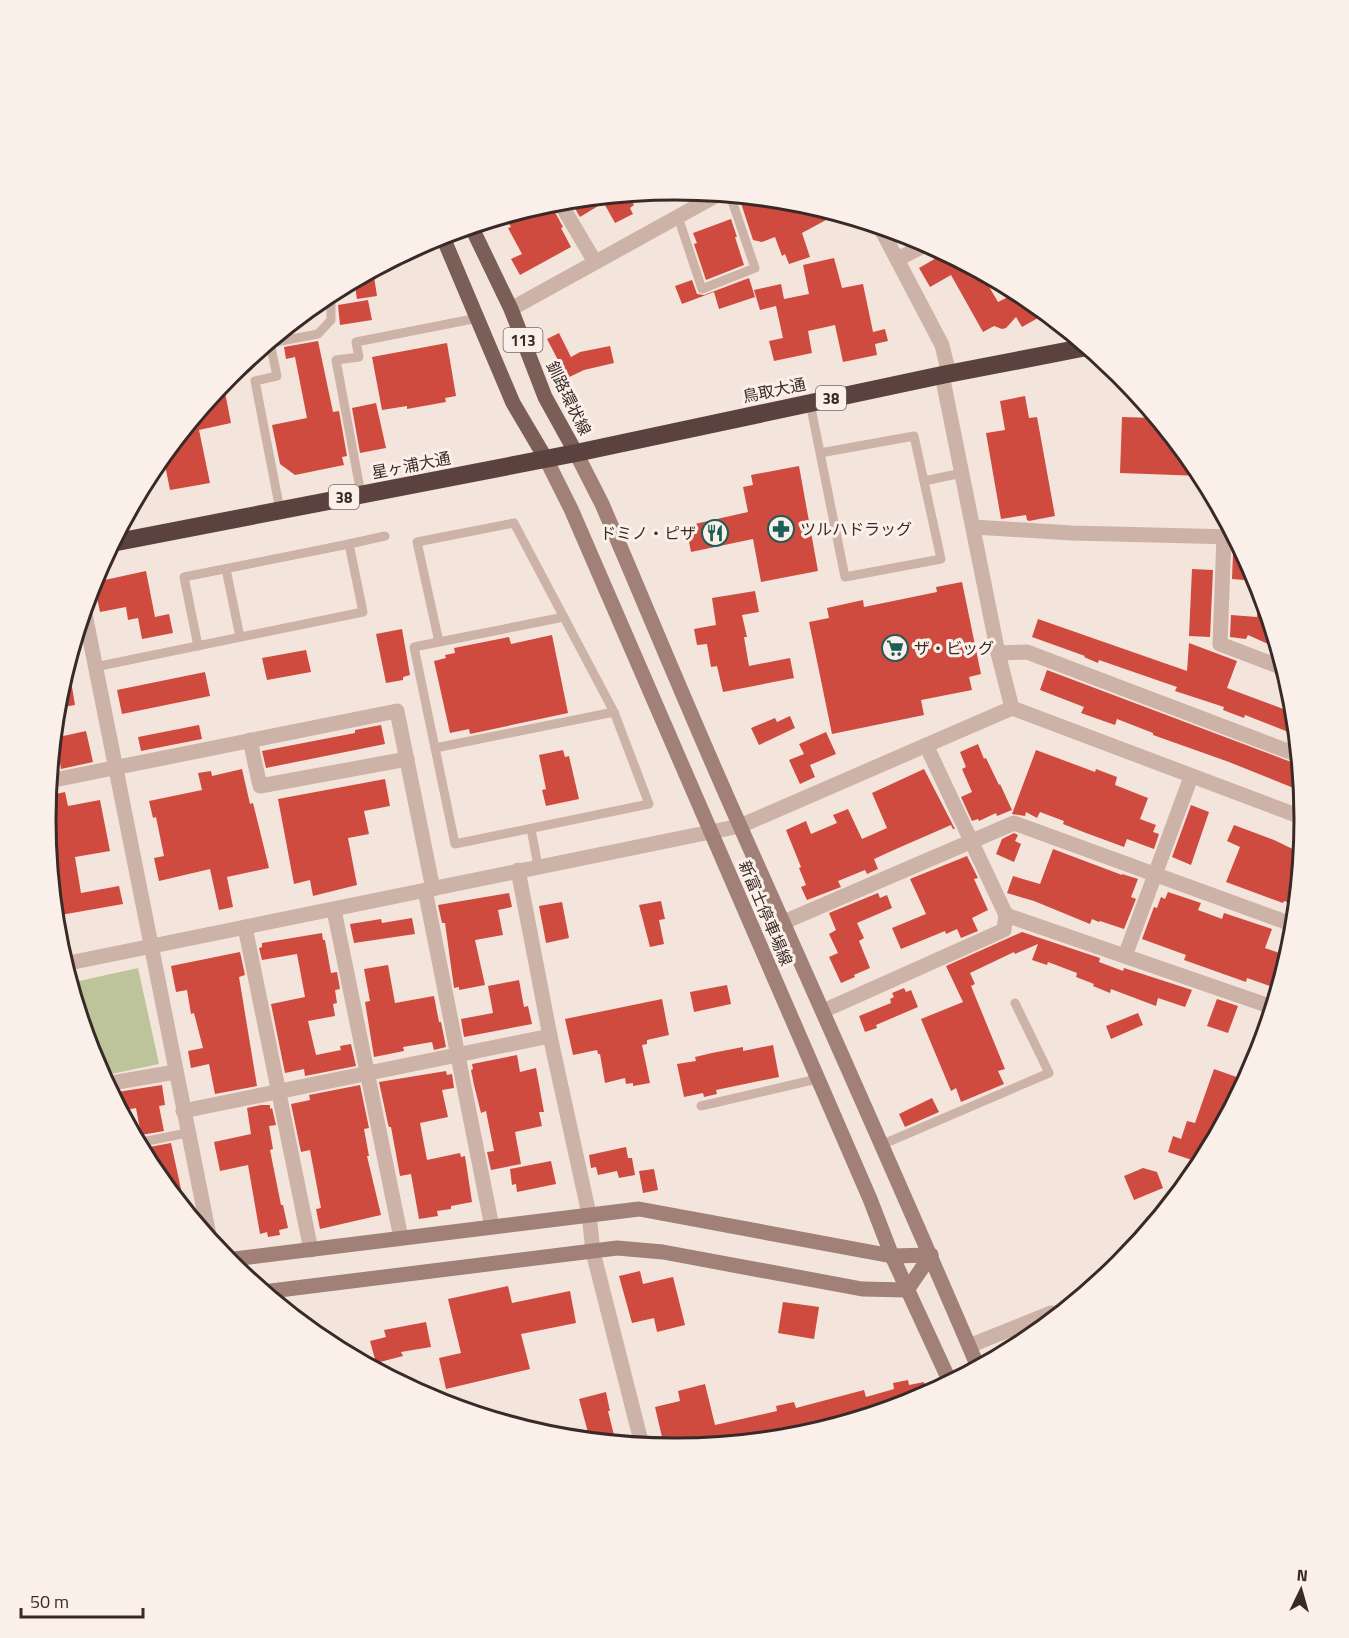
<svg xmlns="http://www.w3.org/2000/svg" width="1349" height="1638" viewBox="0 0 1349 1638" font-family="'Titillium Web','Noto Sans JP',sans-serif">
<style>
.green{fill:#bdc49a}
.building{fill:#cf4a3f}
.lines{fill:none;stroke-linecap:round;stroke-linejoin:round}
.lane{stroke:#cdb2a7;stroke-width:9}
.street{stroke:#cdb2a7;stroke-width:15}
.secondary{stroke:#a18078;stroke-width:15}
.primary{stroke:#7c5e58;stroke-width:15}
.highway{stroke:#5b423e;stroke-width:18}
.labels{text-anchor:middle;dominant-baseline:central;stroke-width:6;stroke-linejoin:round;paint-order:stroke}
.shield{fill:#fbf0e9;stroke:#736562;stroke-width:1.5}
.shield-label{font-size:15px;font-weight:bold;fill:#392a28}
.street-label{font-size:16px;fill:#392a28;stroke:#fbf0e9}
.poi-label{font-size:16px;fill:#392a28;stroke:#fbf0e9;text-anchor:start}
.rim{fill:none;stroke:#392a28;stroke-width:3}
</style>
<rect width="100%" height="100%" fill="#f4e5dc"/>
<!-- green -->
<path class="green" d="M138,968l21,96 -57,12 -9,-16 -23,-77z"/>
<!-- building -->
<g class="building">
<path d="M625,194h3l6,11 -4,3 3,6 -18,9 -10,-18z"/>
<path d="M616,195l-36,22 -10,-17z"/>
<path d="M750,197l48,5 39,12 -35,19 8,24 -21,7 -4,-10 -3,2 -7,-19 -13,5 -9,-2 -13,-40z"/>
<path d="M550,203l13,24 -2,1 10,19 -51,28 -9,-16 11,-5 -14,-26 3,-1 -7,-11 20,-6 4,6z"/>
<path d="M731,219l6,18h-2l9,28 -38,15 -12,-36 3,-1 -4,-10z"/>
<path d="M945,253l36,20 17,29 20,-10 7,4 13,22 -16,9 -6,-10 -10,11 -4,1 -8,-3 -11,6 -32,-57 -21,12 -11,-19z"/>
<path d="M834,258l8,30 21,-4 10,48 12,-3 3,12 -13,3 2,11 -34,7 -8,-37 -27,6 4,22 -38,8 -5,-20 14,-3 -7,-32 -16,4 -6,-20 27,-6 3,15 25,-5 -6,-29z"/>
<path d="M373,270l4,26 -20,3 -3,-19z"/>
<path d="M749,278l6,19 -36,12 -5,-17 -32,12 -7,-18 17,-6 5,14 7,1z"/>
<path d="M368,300l4,20 -32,5 -2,-20z"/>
<path d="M559,333l12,24 9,-5 30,-6 4,17 -30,7 -21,10 -8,-16 4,-2 -12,-23z"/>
<path d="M318,341l15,71 6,-1 8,45 -5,1 2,8 -49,10 -15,-11 -8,-39 35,-7 -12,-61 -9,2 -2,-12z"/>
<path d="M447,343l9,53 -11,2 1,4 -39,7v-3l-25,4 -10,-53z"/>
<path d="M223,382l8,41 -32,7 11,53 -40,7 -7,-35z"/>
<path d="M1025,396l4,22 8,-1 18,99 -26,5 -2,-1 -1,-5 -25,4 -15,-86 19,-3 -5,-29z"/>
<path d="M376,403l10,45 -26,5 -8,-45z"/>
<path d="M1122,417l34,1 46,58 -82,-3z"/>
<path d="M799,466l19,105 -57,11 -8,-43 -62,13 -5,-26 62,-14 -5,-25 10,-2 -2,-10z"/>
<path d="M1233,553l10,1 14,27 -25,-2z"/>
<path d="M1192,569l21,1 -3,67 -21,-1z"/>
<path d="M146,571l9,46 14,-3 4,19 -31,6 -4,-21 -10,2 -2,-13 -26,5 -5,-24 5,-7z"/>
<path d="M962,582l19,92 -12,3 3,13 -51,10 3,15 -92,19 -23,-112 20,-4 -2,-10 36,-8 1,7 73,-15 -1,-5z"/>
<path d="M755,591l4,21 -17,3 5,22h-3l5,29 41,-8 4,20 -71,14 -6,-26 -6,1 -4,-23 -10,1 -3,-16 22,-4 -4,-27z"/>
<path d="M1258,592h2l17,56 -29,-13 -2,4 -16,-2 1,-22 26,2z"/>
<path d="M1038,619l149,52 2,-28 48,18 -10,27 67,25 2,22 -51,-20 -1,3 -21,-8 1,-3 -49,-16 2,-4 -78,-27 -1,3 -14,-6 1,-1 -53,-19z"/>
<path d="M402,629l8,46 -7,2v3l-17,3 -10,-49z"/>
<path d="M552,635l16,78 -98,21 -1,-5 -19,4 -16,-72 12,-3 -1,-3 10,-2 -1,-5 55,-11 2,7z"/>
<path d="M306,650l5,22 -44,8 -5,-22z"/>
<path d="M1047,670l252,95 2,26 -72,-29 -76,-27v-2l-36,-14 -2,6 -34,-12 3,-6 -44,-17z"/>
<path d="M205,672l5,24 -88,18 -5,-24z"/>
<path d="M72,687l3,18 -19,3 3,-19z"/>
<path d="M790,716l5,12 -36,17 -8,-17 24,-10 2,4z"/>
<path d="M199,725l3,14 -61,12 -3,-14z"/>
<path d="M381,725l4,19 -119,24 -4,-17 93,-18v-3z"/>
<path d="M86,731l7,31 -32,7 -1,-6 -10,1 2,-19 4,-1 -2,-6z"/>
<path d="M826,732l10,22 -26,11 5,12 -15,7 -11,-24 15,-6 -5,-10z"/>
<path d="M978,744l6,15 2,-1 13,27 1,-1 12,26 -15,6 -1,-3 -17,8 -1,-2 -6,2 -11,-24 11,-5 -10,-23 4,-2 -6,-15z"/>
<path d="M563,750l2,7 4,-1 10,43 -33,7 -4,-16 4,-1 -7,-34z"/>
<path d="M1036,750l59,22 1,-3 21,8 -2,8 33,13 -8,21 16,6 -3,7 6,2 -5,15 -27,-10 -3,8 -38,-14 -23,-9 1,-3 -24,-9 -3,6 -11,-6 -1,4 -13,-2z"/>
<path d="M242,769l8,35 3,-1 16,65 -42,9 6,30 -14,3 -9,-41 -51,12 -5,-23 10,-2 -8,-39 -3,1 -4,-17 53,-11 -4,-17 13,-2 1,5z"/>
<path d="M924,769l31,60h-2l-2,-4 -55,24 -22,10 4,10 -11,5 -2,-4 -27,11 3,6 -34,13 -6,-13 5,-2 -7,-17 2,-1 -15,-37 20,-9 5,13 26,-11 -4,-8 15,-6 14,30 25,-11 -15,-35z"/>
<path d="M385,779l5,27 -26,5 5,23 -21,4 9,47 -44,11 -3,-16 -16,4 -16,-85z"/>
<path d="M65,792l3,14 32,-6 10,51 -35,6 6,36 38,-7 4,18 -68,12 -10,-97 2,-23z"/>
<path d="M1191,805l18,7 -18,53 -19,-8z"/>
<path d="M1234,825l40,15 27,13 -5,52 -12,-4 -1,2 -57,-21 14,-35 -13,-6z"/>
<path d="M1014,833l4,2 -3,6 6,3 -7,18 -18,-8 6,-15z"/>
<path d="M1053,849l69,26v-1l16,5 -7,18 5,2 -12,30 -24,-8 -1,1 -7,-3 -2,5 -56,-23 -27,-8 6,-17 27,8z"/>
<path d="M967,856l11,22 -4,1 14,31 -16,8 6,13 -17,7 -4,-9 -11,5 -1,-3 -44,18 -9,-21 34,-14 -16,-35z"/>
<path d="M1168,892l33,11 -3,7 24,9 2,-6 48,16 -7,19 23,8 -4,12 -4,-1 -7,20 -26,-9 -1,4 -62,-22 2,-5 -44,-16 12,-32 3,1 4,-11 4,2z"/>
<path d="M509,893l3,14 -14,3 5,25 -28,5 10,45 -26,5v-3l-5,1 -9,-65h-3l-4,-18z"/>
<path d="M878,893l2,5 7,-3 5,13 -35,15 7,15 -5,3 11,27 -16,7 1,2 -14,6 -12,-26 9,-4 -9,-19 7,-4 -7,-17z"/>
<path d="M661,901l4,18 -6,1 5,24 -14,3 -11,-42z"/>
<path d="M562,902l7,36 -23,5 -7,-37z"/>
<path d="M412,918l3,16 -61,9 -4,-19 31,-5 1,4z"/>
<path d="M1022,932l78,26 -1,4 24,9 1,-3 68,22 -7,17 -27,-9 -2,8 -45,-17 -1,4 -17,-7 1,-2 -18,-7 1,-4 -29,-11 -1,3 -15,-5 6,-16 -23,10 -1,-2 -44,21 5,11 -4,2 34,83 -7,2 6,13 -43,18 -5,-14 -5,3 -30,-72 42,-17 -17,-36z"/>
<path d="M322,933l1,7h2l6,33 6,-1 3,17 -5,1 2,13 -4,1 2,12 -27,5 8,34 25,-5 -1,-4 11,-2 5,22 -51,10 -1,-7 -19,4 -14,-69 34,-7 -8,-43 -35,6 -3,-12 3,-1v-4z"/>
<path d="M240,952l5,23 -6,2 18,109 -42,8 -6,-30 -18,4 -3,-17 15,-3 -9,-35 -3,1 -4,-24 -11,2 -5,-26z"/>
<path d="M388,965l7,38 39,-7 5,26h2l5,25 -12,3 -2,-8 -29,5 1,4 -30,6 -9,-55 5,-1 -6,-32z"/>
<path d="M519,980l5,27 4,-1 4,18 -68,13 -3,-18 32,-6 -5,-27z"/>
<path d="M727,985l4,19 -37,8 -4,-20z"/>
<path d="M904,988l2,4 5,-2 7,17 -42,18 1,3 -12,4 -6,-16 32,-13 -1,-4 4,-2 -2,-4z"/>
<path d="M662,999l7,36 -22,5v4l-5,1 8,38 -17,3v-3l-7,1 -1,-6 -20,5 -5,-29h-2l-1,-4 -24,5 -8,-36z"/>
<path d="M1217,999l21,7 -10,27 -21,-7z"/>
<path d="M1138,1013l5,12 -32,14 -5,-13z"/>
<path d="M773,1045l6,32 -63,13 1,4 -13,3 -1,-4 -19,4 -7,-33 19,-3 -1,-4 17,-4 31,-6v4z"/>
<path d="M517,1055l3,17 16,-4 8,44h-5l3,14 -27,6 6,32 -30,6 -4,-18 7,-1 -8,-40 -5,2 -7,-28 -3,-15 2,-1 -1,-5z"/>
<path d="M1214,1069l31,11 -44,83 -33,-11 5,-16 8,3 6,-18 8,2z"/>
<path d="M446,1071l1,4 5,-1 2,14 -12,2 6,27 -28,6 7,37 33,-7 1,4 4,-1 7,46 -21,4v3l-14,2 1,5 -19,3 -8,-45 -11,2 -9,-49h-2l-1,-3 -9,-42z"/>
<path d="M162,1085l3,20 -6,1 5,25 -23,4 -5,-27 -16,3 -9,-18z"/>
<path d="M360,1085l9,43 -5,1 5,27h-2l14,59 -61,14 -4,-20 5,-1 -11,-58 -9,2 -10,-48 19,-4 -1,-5z"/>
<path d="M932,1098l7,14 -34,15 -6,-13z"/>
<path d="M261,1105h9v4l2,-1 4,17 -7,1 4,23 -3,1 11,55h2l5,23 -9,2 1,5 -12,2 -1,-5 -7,2 -12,-69 -28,6 -6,-29 37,-8 -4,-26z"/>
<path d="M171,1143l10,46 -11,2 -19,-23 -9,-17 3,-1 -1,-2z"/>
<path d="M626,1147l2,11h4l3,17 -16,3 -2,-7 -19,4 -2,-8 -5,1 -2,-13z"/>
<path d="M551,1161l5,23 -39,8 -1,-8 -4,1 -2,-16z"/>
<path d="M1143,1168l14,4 6,16 -29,12 -10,-24z"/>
<path d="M654,1169l4,21 -15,3 -4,-22z"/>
<path d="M640,1271l3,13 30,-7 12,48 -28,7 -3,-14 -22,5 -13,-47z"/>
<path d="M508,1286l4,17 58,-12 6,32 -55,11 9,35 -84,20 -7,-31 22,-5 -13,-54z"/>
<path d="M783,1302l36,5 -5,32 -36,-6z"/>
<path d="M426,1322l5,25 -30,5 2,4 -27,7 -6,-22 16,-4 -2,-7z"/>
<path d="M908,1380l1,5 15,-3 3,12 -12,7 -118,35 -123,12 -23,-2v-6l11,-3 -7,-30 25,-6 -2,-10 27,-7 10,41 62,-14 -1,-5 18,-4 2,6 68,-18 2,7 28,-8 -1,-6z"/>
<path d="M606,1392l4,19h-2l8,32 -26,-3 -11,-41z"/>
</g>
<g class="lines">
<!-- lane -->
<g class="lane">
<path d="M678,217l24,72 53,-21 -25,-73"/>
<path d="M810,403l35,174 96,-18 -27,-123 -94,17"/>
<path d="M924,481l38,-8"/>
<path d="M361,494l-25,-134 23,-3 -3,-15 122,-24"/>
<path d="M280,510l-25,-129 22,-5 -7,-33 48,-9 13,-14v-28"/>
<path d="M226,569l14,68"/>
<path d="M564,617l-150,30 41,197 194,-40 -35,-92"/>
<path d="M198,646l-14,-69 165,-33"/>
<path d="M95,667l268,-55 -14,-68 36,-8"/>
<path d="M435,748l179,-36 -100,-189 -97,19 22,100"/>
<path d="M531,829l7,37"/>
<path d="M701,1106l116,-27"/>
<path d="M137,1143l50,-10"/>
<path d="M881,1145l168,-72 -34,-70"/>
</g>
<!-- street -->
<g class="street">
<path d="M559,201l36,61"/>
<path d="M880,227l62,118 7,29"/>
<path d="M898,259l29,-15"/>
<path d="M511,309l208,-115"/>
<path d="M942,375l56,278 14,55"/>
<path d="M973,527l99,6 162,4"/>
<path d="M1224,536l-4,108 63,24"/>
<path d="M84,609l126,631"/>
<path d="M998,653l29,-1 271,103"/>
<path d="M250,740l10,46 147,-27"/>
<path d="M926,745l80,170"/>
<path d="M49,781l348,-70 36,178"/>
<path d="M518,870l32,166 39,178 4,38 49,193"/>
<path d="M425,890l67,337"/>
<path d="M334,910l67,328"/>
<path d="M784,922l230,-99 280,102"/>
<path d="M245,927l66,323"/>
<path d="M1125,956l66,-179"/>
<path d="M64,964l676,-138 272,-118 292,110"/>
<path d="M823,1011l181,-81 2,-15 266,92"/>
<path d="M106,1084l69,-12"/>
<path d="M183,1111l367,-75"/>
<path d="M969,1346l82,-33 8,1"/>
</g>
<!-- secondary -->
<g class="secondary">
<path d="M576,453l26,51c46,107 90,215 138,322 80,180 161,360 238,541"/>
<path d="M546,459l25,50 299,690 22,57 58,126"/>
<path d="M226,1260l413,-51 253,47 39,-1"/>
<path d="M263,1292l354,-44 46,4 199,37 45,1 24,-35"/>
</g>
<!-- primary -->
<g class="primary">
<path d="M471,226l40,83 34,88 31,56"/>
<path d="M442,235l71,168 33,56"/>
</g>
<!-- highway -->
<path class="highway" d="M112,543l464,-90 366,-78 145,-28"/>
</g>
<!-- icons -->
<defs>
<symbol id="pharmacy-ring" viewBox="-11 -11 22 22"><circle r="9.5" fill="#fbf0e9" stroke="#1a5e57" stroke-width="1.5"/><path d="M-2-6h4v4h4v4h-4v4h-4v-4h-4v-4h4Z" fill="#1a5e57"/></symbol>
<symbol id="restaurant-ring" viewBox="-11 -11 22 22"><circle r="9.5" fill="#fbf0e9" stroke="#1a5e57" stroke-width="1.5"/><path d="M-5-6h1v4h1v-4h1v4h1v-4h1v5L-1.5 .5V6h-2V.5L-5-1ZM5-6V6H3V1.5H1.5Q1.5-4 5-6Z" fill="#1a5e57"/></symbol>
<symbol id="supermarket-ring" viewBox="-11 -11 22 22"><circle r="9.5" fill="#fbf0e9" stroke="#1a5e57" stroke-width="1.5"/><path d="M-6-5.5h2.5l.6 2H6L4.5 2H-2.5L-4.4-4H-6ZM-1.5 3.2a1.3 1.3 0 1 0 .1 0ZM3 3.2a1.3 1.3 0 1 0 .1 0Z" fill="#1a5e57"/></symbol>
</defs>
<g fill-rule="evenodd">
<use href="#pharmacy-ring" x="766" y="514" width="30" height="30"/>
<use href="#restaurant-ring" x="700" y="518" width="30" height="30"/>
<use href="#supermarket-ring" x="880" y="633" width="30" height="30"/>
</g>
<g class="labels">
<!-- shield labels -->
<g class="shield">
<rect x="503.5" y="328" width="39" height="24" rx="4.5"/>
<rect x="816" y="386" width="30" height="24" rx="4.5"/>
<rect x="329" y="485" width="30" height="24" rx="4.5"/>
</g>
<g class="shield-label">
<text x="523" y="340">113</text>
<text x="831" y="398">38</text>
<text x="344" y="497">38</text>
</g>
<!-- street labels -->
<g class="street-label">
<text transform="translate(774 390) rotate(-12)">鳥取大通</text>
<text transform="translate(569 398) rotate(64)">釧路環状線</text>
<text transform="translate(411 465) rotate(-11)">星ヶ浦大通</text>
<text transform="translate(766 913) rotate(67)">新富士停車場線</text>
</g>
<!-- poi labels -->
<g class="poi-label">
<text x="800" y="529">ツルハドラッグ</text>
<text x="696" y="533" text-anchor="end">ドミノ・ピザ</text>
<text x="914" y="648">ザ・ビッグ</text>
</g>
</g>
<!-- crop -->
<path d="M0 0H1349V1638H0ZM56 819a619 619 0 1 1 1238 0a619 619 0 1 1-1238 0Z" fill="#fbf0e9" fill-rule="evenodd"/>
<path class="rim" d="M56 819a619 619 0 1 1 1238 0a619 619 0 1 1-1238 0Z"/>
<!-- north arrow -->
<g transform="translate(1301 1590) rotate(5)" stroke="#fbf0e9" stroke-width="4.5" paint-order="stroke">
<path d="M0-4.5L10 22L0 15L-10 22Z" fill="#392a28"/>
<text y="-9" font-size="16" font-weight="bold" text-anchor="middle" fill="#392a28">N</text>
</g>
<!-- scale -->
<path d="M21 1608v9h122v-9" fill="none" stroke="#392a28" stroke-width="3"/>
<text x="30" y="1608" font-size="18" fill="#392a28" stroke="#fbf0e9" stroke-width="4.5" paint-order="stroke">50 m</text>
</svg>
